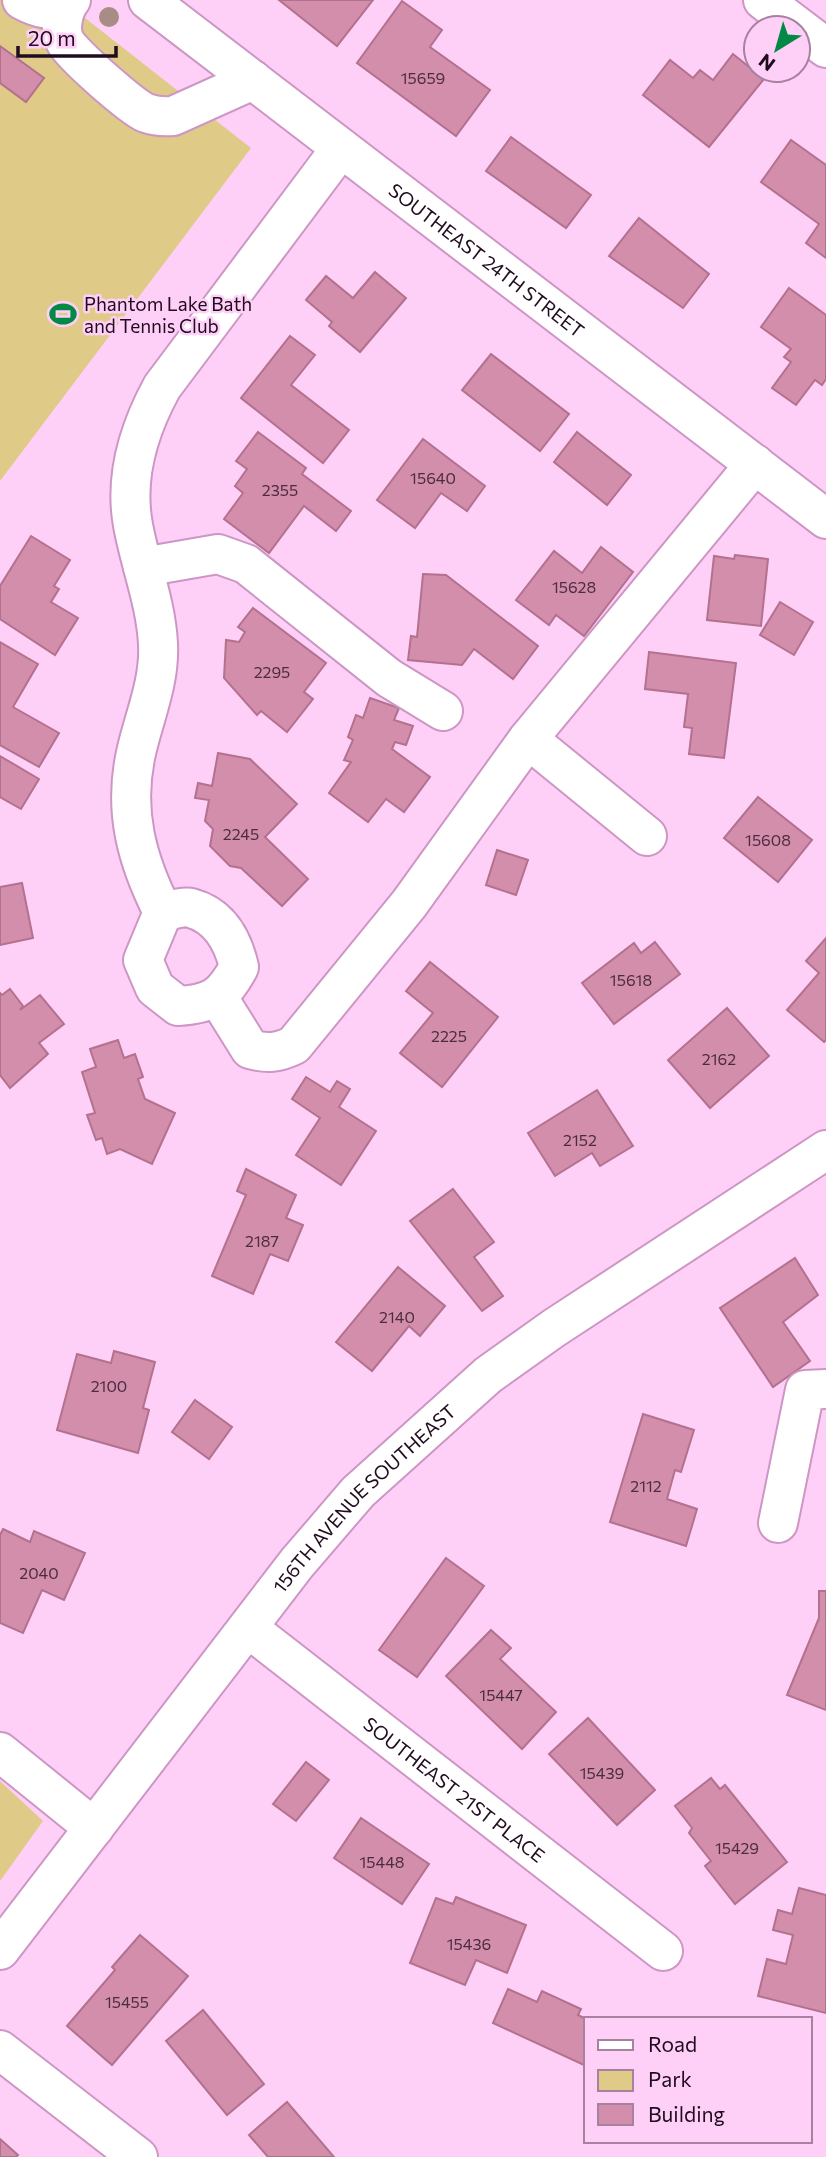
<svg xmlns="http://www.w3.org/2000/svg" width="826" height="2157" viewBox="0 0 826 2157" font-family="Commissioner,sans-serif">
<style>
.green{fill:#dfca88}
.building{fill:#d28eab;stroke:#b3718e;stroke-width:2}
.lines{fill:none;stroke-linecap:round;stroke-linejoin:round}
.minor-casing{stroke:#cd96c4;stroke-width:42}
.minor{stroke:#fff;stroke-width:38}
.tree{fill:#a98c86}
.labels{text-anchor:middle;dominant-baseline:central;stroke-width:5;stroke-linejoin:round;paint-order:stroke}
.number-label{font-size:16px;fill:#4c2c41}
.street-label{font-size:19px;fill:#200c1e;stroke:#ffd0f7}
.poi-label{font-size:19px;fill:#200c1e;stroke:#ffd0f7;text-anchor:start}
</style>
<rect width="100%" height="100%" fill="#ffd0f7"/>
<!-- green -->
<g class="green">
<path d="M0,0h62l189,148 -251,333z"/>
<path d="M0,1781l43,40 -43,60z"/>
</g>
<!-- building -->
<g class="building">
<path d="M279,0h94l-36,46z"/>
<path d="M402,1l40,29 -12,17 60,43 -34,46 -99,-73z"/>
<path d="M0,46l44,32 -18,24 -26,-19z"/>
<path d="M733,54l31,25 -55,68 -66,-52 27,-35 23,18 7,-8 13,10z"/>
<path d="M511,137l80,58 -25,33 -80,-57z"/>
<path d="M791,140l35,25v93l-20,-15 13,-19 -58,-42z"/>
<path d="M639,218l70,56 -26,34 -74,-52z"/>
<path d="M375,272l31,26 -46,54 -31,-26 3,-4 -26,-22 20,-24 27,22z"/>
<path d="M789,288l37,27v64l-4,6 -7,-5 -19,25 -24,-17 19,-26 -7,-5 7,-8 -30,-22z"/>
<path d="M290,336l25,19 -24,30 58,45 -26,33 -82,-65z"/>
<path d="M491,354l78,60 -29,37 -78,-61z"/>
<path d="M258,432l48,36 -4,6 49,37 -15,20 -32,-25 -35,47 -45,-34 19,-26 -8,-7 12,-17 -11,-8z"/>
<path d="M577,432l54,43 -24,30 -53,-43z"/>
<path d="M423,439l62,47 -18,25 -26,-18 -26,35 -38,-28z"/>
<path d="M31,536l39,24 -16,26 5,3 -8,13 27,16 -23,37 -55,-36v-33z"/>
<path d="M601,547l32,25 -49,64 -28,-21 -7,10 -33,-25 38,-49 28,22z"/>
<path d="M735,555l33,4 -7,67 -54,-6 7,-64 20,3z"/>
<path d="M423,574l23,1 92,71 -25,33 -39,-30 -12,16 -54,-5 3,-24 6,1z"/>
<path d="M780,602l33,20 -19,33 -34,-20z"/>
<path d="M253,608l73,55 -22,29 9,7 -26,33 -26,-21 -4,4 -33,-37 2,-38 13,2 6,-10 -7,-5z"/>
<path d="M0,642l38,22 -25,43 46,26 -20,34 -39,-22z"/>
<path d="M649,652l87,11 -12,95 -35,-4 3,-26 -8,-1 4,-33 -43,-5z"/>
<path d="M370,698l29,10 -5,12 19,6 -7,19 -11,-3 -3,7 38,28 -26,35 -18,-13 -18,23 -39,-29 22,-31 -7,-2 9,-20 -5,-3 8,-22 7,3z"/>
<path d="M218,753l32,6 47,45 -32,33 43,42 -26,27 -41,-38 -11,-2 -20,-20 3,-17 -8,-8 4,-21 -14,-2 3,-15 14,3z"/>
<path d="M0,756l39,23 -18,30 -21,-12z"/>
<path d="M758,797l54,43 -34,42 -54,-44z"/>
<path d="M497,850l31,10 -12,35 -30,-10z"/>
<path d="M22,883l11,55 -33,7v-58z"/>
<path d="M826,938v102l-2,2 -37,-32 32,-37 -13,-12z"/>
<path d="M655,942l25,32 -66,50 -32,-41 52,-40 7,10z"/>
<path d="M430,962l68,55 -56,70 -42,-34 33,-40 -27,-22z"/>
<path d="M10,989l13,17 -3,4 20,-15 24,29 -25,19 9,11 -38,34 -10,-13v-82l2,2z"/>
<path d="M727,1008l42,48 -59,52 -42,-48z"/>
<path d="M118,1040l6,18 11,-4 8,23 -5,2 7,20 30,14 -23,51 -32,-15 -13,5 -5,-16 -6,2 -9,-25 8,-2 -13,-41 14,-5 -6,-18z"/>
<path d="M306,1077l24,15 7,-11 13,8 -11,18 37,24 -35,54 -45,-30 24,-37 -28,-19z"/>
<path d="M597,1090l36,56 -33,20 -8,-13 -37,23 -27,-43z"/>
<path d="M246,1169l50,26 -10,23 17,7 -15,36 -18,-7 -17,40 -41,-18 34,-81 -9,-4z"/>
<path d="M453,1189l41,53 -20,15 29,39 -21,15 -72,-90z"/>
<path d="M795,1258l23,37 -35,27 27,39 -37,26 -53,-79z"/>
<path d="M398,1267l47,39 -25,30 -11,-10 -37,45 -36,-29z"/>
<path d="M114,1351l41,11 -12,46 6,2 -11,43 -81,-23 20,-76 34,9z"/>
<path d="M195,1400l37,27 -23,32 -37,-27z"/>
<path d="M643,1414l51,16 -13,42 -6,-2 -8,29 30,10 -11,37 -76,-24z"/>
<path d="M3,1529l27,13 4,-11 51,22 -21,47 -22,-10 -19,43 -23,-10v-88z"/>
<path d="M446,1558l38,28 -67,91 -38,-27z"/>
<path d="M819,1591h7v119l-39,-15 32,-77z"/>
<path d="M491,1630l20,18 -11,11 56,53 -34,37 -76,-73z"/>
<path d="M588,1718l67,72 -38,35 -68,-71z"/>
<path d="M306,1762l23,18 -33,41 -23,-17z"/>
<path d="M711,1778l9,11 5,-4 62,77 -52,42 -30,-38 6,-5 -22,-28 3,-5 -17,-22z"/>
<path d="M361,1818l68,46 -27,40 -68,-46z"/>
<path d="M799,1888l27,7v118l-68,-17 9,-37 19,5 7,-29 -20,-5 5,-20 14,4z"/>
<path d="M456,1897l70,28 -19,48 -31,-13 -11,25 -55,-22 26,-65 17,6z"/>
<path d="M140,1935l48,41 -76,89 -45,-39 48,-56 -3,-3z"/>
<path d="M508,1989l29,13 5,-11 39,18 -3,6 8,4v47l-93,-43z"/>
<path d="M203,2010l61,74 -37,31 -61,-74z"/>
<path d="M287,2102l47,55h-66l-19,-22z"/>
<path d="M0,2139l18,16 -2,2h-16z"/>
</g>
<g class="lines">
<defs>
<g id="minor">
<path d="M22,0c16,9 27,11 45,5"/>
<path d="M71,0c-8,10 -12,30 -6,41 6,13 67,66 81,72 9,3 17,4 27,3l80,-36"/>
<path id="s1" d="M148,0l678,519"/>
<path d="M763,0l63,48"/>
<path d="M143,567l75,-13 28,10 143,114 54,33"/>
<path d="M528,739l119,97"/>
<path d="M163,912c8,-2 21,-6 28,-4 29,8 42,33 48,59 -16,30 -27,37 -61,39l-23,-18 -12,-28 20,-48c-26,-51 -40,-101 -27,-159 8,-36 24,-71 22,-109 -2,-41 -18,-80 -25,-119 -9,-49 6,-96 29,-138l179,-239"/>
<path d="M217,996l33,53c17,5 28,4 44,-4l115,-141 119,-165 227,-275"/>
<path d="M778,1523l27,-133 21,-1"/>
<path id="s2" d="M248,1628l415,323"/>
<path d="M0,1752l94,76"/>
<path id="s3" d="M0,1950l297,-387 61,-71 130,-117 66,-47 272,-178"/>
<path d="M0,2050l138,107"/>
</g>
</defs>
<!-- minor casing -->
<use href="#minor" class="minor-casing"/>
<!-- minor -->
<use href="#minor" class="minor"/>
</g>
<!-- trees -->
<circle class="tree" cx="109" cy="17" r="10"/>
<!-- icons -->
<defs>
<symbol id="stadium-bare" viewBox="-9 -9 18 18"><path d="M0-5a6.5 5 0 1 0 0 10a6.5 5 0 1 0 0-10ZM-3.5-1.8h7v3.6h-7Z" fill="#018945" stroke="#ffd0f7" stroke-width="2.5" paint-order="stroke"/></symbol>
</defs>
<g fill-rule="evenodd">
<use href="#stadium-bare" x="44" y="295" width="38" height="38"/>
</g>
<g class="labels">
<!-- number labels -->
<g class="number-label">
<text x="423" y="77">15659</text>
<text x="433" y="477">15640</text>
<text x="280" y="489">2355</text>
<text x="574" y="586">15628</text>
<text x="272" y="671">2295</text>
<text x="241" y="833">2245</text>
<text x="768" y="839">15608</text>
<text x="631" y="979">15618</text>
<text x="449" y="1035">2225</text>
<text x="719" y="1058">2162</text>
<text x="580" y="1139">2152</text>
<text x="262" y="1240">2187</text>
<text x="397" y="1316">2140</text>
<text x="109" y="1385">2100</text>
<text x="646" y="1485">2112</text>
<text x="39" y="1572">2040</text>
<text x="501" y="1694">15447</text>
<text x="602" y="1772">15439</text>
<text x="737" y="1847">15429</text>
<text x="382" y="1861">15448</text>
<text x="469" y="1943">15436</text>
<text x="127" y="2001">15455</text>
</g>
<!-- street labels -->
<g class="street-label">
<text stroke="none"><textPath href="#s1" startOffset="427">SOUTHEAST 24TH STREET</textPath></text>
<text stroke="none"><textPath href="#s3" startOffset="581">156TH AVENUE SOUTHEAST</textPath></text>
<text stroke="none"><textPath href="#s2" startOffset="262">SOUTHEAST 21ST PLACE</textPath></text>
</g>
<!-- poi labels -->
<g class="poi-label">
<text x="84" y="303">Phantom Lake Bath<tspan x="84" dy="22">and Tennis Club</tspan></text>
</g>
</g>
<!-- legend -->
<rect x="584" y="2017" width="228" height="126" fill="#ffd0f7" stroke="#a682a0" stroke-width="2"/>
<rect x="598" y="2040" width="35" height="10" fill="#ffffff" stroke="#a682a0" stroke-width="2"/>
<text x="648" y="2052" font-size="21" fill="#200c1e">Road</text>
<rect x="598" y="2070" width="35" height="21" fill="#dfca88" stroke="#a682a0" stroke-width="2"/>
<text x="648" y="2087" font-size="21" fill="#200c1e">Park</text>
<rect x="598" y="2104" width="35" height="21" fill="#d28eab" stroke="#a682a0" stroke-width="2"/>
<text x="648" y="2122" font-size="21" fill="#200c1e">Building</text>
<!-- north arrow -->
<g transform="translate(777 49) rotate(217)"><circle r="33" fill="#ffd0f7" stroke="#a682a0" stroke-width="2"/>
<path d="M0-5L12 26L0 18L-12 26Z" fill="#018945"/>
<text y="-10" font-size="19" font-weight="bold" text-anchor="middle" fill="#200c1e">N</text>
</g>
<!-- scale -->
<path d="M18 46v10h98v-10" fill="none" stroke="#200c1e" stroke-width="3.5"/>
<text x="28" y="46" font-size="21" fill="#200c1e" stroke="#ffd0f7" stroke-width="5" paint-order="stroke">20 m</text>
</svg>
